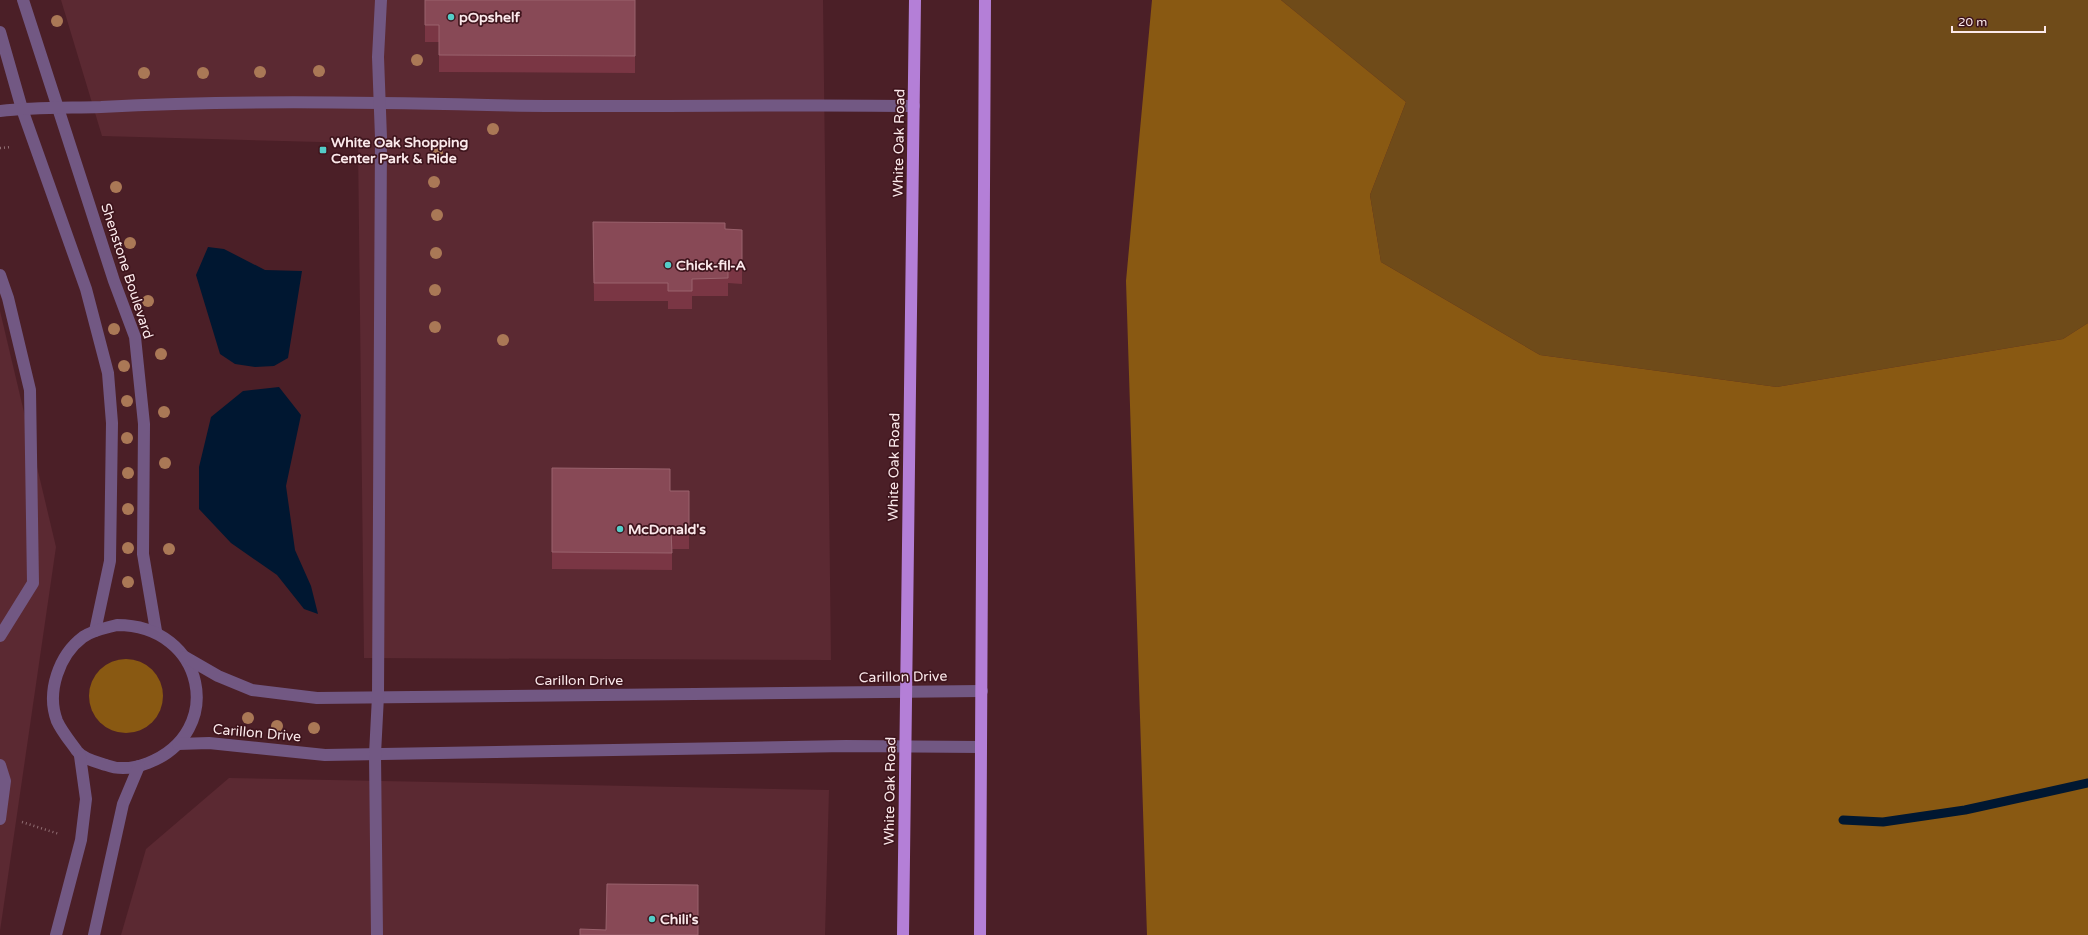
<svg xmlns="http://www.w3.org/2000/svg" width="2088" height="935" viewBox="0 0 2088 935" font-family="'Varela Round',sans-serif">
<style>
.built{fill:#5b2932}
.green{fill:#6f4b19}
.forest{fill:#895912}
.water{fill:#001731}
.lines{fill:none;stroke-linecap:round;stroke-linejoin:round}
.stream{stroke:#001731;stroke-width:9}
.path{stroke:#906e73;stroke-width:2.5;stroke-dasharray:1 3;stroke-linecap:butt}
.minor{stroke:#725883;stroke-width:12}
.major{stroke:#b47fd7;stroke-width:12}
.tree{fill:#aa7856}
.wall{fill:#7a3644}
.building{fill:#884956;stroke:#9a626d}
.poi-dot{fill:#54cdc8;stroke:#3f151d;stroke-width:1.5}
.labels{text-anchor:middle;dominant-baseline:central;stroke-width:3.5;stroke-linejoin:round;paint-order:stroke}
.poi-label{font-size:14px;font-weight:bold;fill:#fbe9eb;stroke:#3f151d;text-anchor:start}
.street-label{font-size:14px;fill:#fbe9eb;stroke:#3f151d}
</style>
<rect width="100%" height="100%" fill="#4b1f27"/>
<!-- built -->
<g class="built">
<path d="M61,0h762l8,660 -467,-2 -6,-515 -256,-7z"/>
<path d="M0,311l56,236 -56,384z"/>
<path d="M229,778l600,12 -4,145h-704l25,-86z"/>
</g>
<!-- green -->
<path class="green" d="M1281,0h807v323l-25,16 -286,48 -237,-32 -159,-93 -11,-67 36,-93z"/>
<!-- forest -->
<g class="forest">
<path d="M1152,0h129l125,102 -36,93 11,67 159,93 237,32 286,-48 25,-16v612h-941l-21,-654z"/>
<circle cx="126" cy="696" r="37"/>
</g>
<!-- water -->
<g class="water">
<path d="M208,247l16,2 41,21 37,1 -14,87 -14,8 -19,1 -20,-3 -15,-10 -24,-79z"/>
<path d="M279,387l22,28 -15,71 9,64 16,36 7,28 -14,-5 -27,-34 -46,-32 -32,-34v-42l12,-50 32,-26z"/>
</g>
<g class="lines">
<!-- stream -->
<path class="stream" d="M1843,820l40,2 82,-12 123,-27"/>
<!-- path -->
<g class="path">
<path d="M0,148l11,-1"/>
<path d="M22,822l37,12"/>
</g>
<!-- minor -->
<g class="minor">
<path d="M23,0l91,281 21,56 9,87 -1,130 13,77"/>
<path d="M0,32l22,77 64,180 22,84 4,50 -2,138 -15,70"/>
<path d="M0,111c33,-4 67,-3 101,-4 128,-7 257,-5 386,-2 142,3 285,-1 427,1"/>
<path d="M0,275l8,23 22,92 3,193 -33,53"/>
<path d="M117,625c88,0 110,107 31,138 -13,5 -29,7 -42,2 -9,-3 -23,-6 -29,-14 -7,-10 -15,-19 -20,-30 -11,-29 2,-66 26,-84 10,-7 23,-9 34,-12z"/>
<path d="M185,657l33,19 34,14 65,8 665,-7"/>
<path d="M178,744l31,-1 116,12 521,-9 135,1"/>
<path d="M0,765l5,16 -5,38"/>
<path d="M56,935l25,-95 5,-41 -6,-43"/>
<path d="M94,935l29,-131 16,-38"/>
<path d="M377,935l-2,-181 3,-58 3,-558 -3,-81 3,-57"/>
</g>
<!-- major -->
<g class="major">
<path d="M903,935l12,-935"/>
<path d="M980,935l5,-935"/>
</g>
</g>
<!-- trees -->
<g class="tree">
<circle cx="57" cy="21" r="6"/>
<circle cx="417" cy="60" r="6"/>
<circle cx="319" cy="71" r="6"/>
<circle cx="260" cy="72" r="6"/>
<circle cx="144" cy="73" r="6"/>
<circle cx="203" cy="73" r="6"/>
<circle cx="493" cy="129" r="6"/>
<circle cx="437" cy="152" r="6"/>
<circle cx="434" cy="182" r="6"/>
<circle cx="116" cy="187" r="6"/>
<circle cx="437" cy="215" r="6"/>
<circle cx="130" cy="243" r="6"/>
<circle cx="436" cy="253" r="6"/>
<circle cx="435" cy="290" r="6"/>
<circle cx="148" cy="301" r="6"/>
<circle cx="435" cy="327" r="6"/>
<circle cx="114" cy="329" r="6"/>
<circle cx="503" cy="340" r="6"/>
<circle cx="161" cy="354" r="6"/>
<circle cx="124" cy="366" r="6"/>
<circle cx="127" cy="401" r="6"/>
<circle cx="164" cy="412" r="6"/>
<circle cx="127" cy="438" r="6"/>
<circle cx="165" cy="463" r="6"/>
<circle cx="128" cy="473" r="6"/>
<circle cx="128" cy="509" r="6"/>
<circle cx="128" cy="548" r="6"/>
<circle cx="169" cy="549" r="6"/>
<circle cx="128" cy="582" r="6"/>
<circle cx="248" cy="718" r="6"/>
<circle cx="277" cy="726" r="6"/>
<circle cx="314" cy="728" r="6"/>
</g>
<!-- wall -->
<g class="wall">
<path d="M425,0h210v73l-196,-1v-30h-14z"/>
<path d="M593,222l132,7 17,1v54l-14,-1v13h-36v13h-24v-8h-74z"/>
<path d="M552,468l118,23h19v58h-17v21l-120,-1z"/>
</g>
<!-- building -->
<g class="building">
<path d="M425,0h210v56l-196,-1v-30h-14z"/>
<path d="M593,222l132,1v6l17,1v36h-14v12l-36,1v12h-24v-8h-74z"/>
<path d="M552,468l118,1v22h19v40h-18l1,22 -120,-1z"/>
<path d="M607,884l91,1v50h-118v-6l26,1z"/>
</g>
<!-- markers -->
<g class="poi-dot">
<circle cx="451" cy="17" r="4"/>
<rect x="319" y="146" width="8" height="8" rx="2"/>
<circle cx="668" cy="265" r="4"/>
<circle cx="620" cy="529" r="4"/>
<circle cx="652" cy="919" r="4"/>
</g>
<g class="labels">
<!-- poi labels -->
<g class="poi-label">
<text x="459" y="17">pOpshelf</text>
<text x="331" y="142">White Oak Shopping<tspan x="331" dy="16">Center Park &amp; Ride</tspan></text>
<text x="676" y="265">Chick-fil-A</text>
<text x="628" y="529">McDonald's</text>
<text x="660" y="919">Chili's</text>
</g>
<!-- street labels -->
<g class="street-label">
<text transform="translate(899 143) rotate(-89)">White Oak Road</text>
<text transform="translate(127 271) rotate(72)">Shenstone Boulevard</text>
<text transform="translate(894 467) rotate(-89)">White Oak Road</text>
<text transform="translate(903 677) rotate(-1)">Carillon Drive</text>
<text x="579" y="680">Carillon Drive</text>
<text transform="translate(257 733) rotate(5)">Carillon Drive</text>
<text transform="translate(890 791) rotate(-89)">White Oak Road</text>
</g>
</g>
<!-- scale -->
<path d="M1952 26v6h93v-6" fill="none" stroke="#fbe9eb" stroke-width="2"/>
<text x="1958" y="26" font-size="12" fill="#fbe9eb" stroke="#3f151d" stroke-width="3" paint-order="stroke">20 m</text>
</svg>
